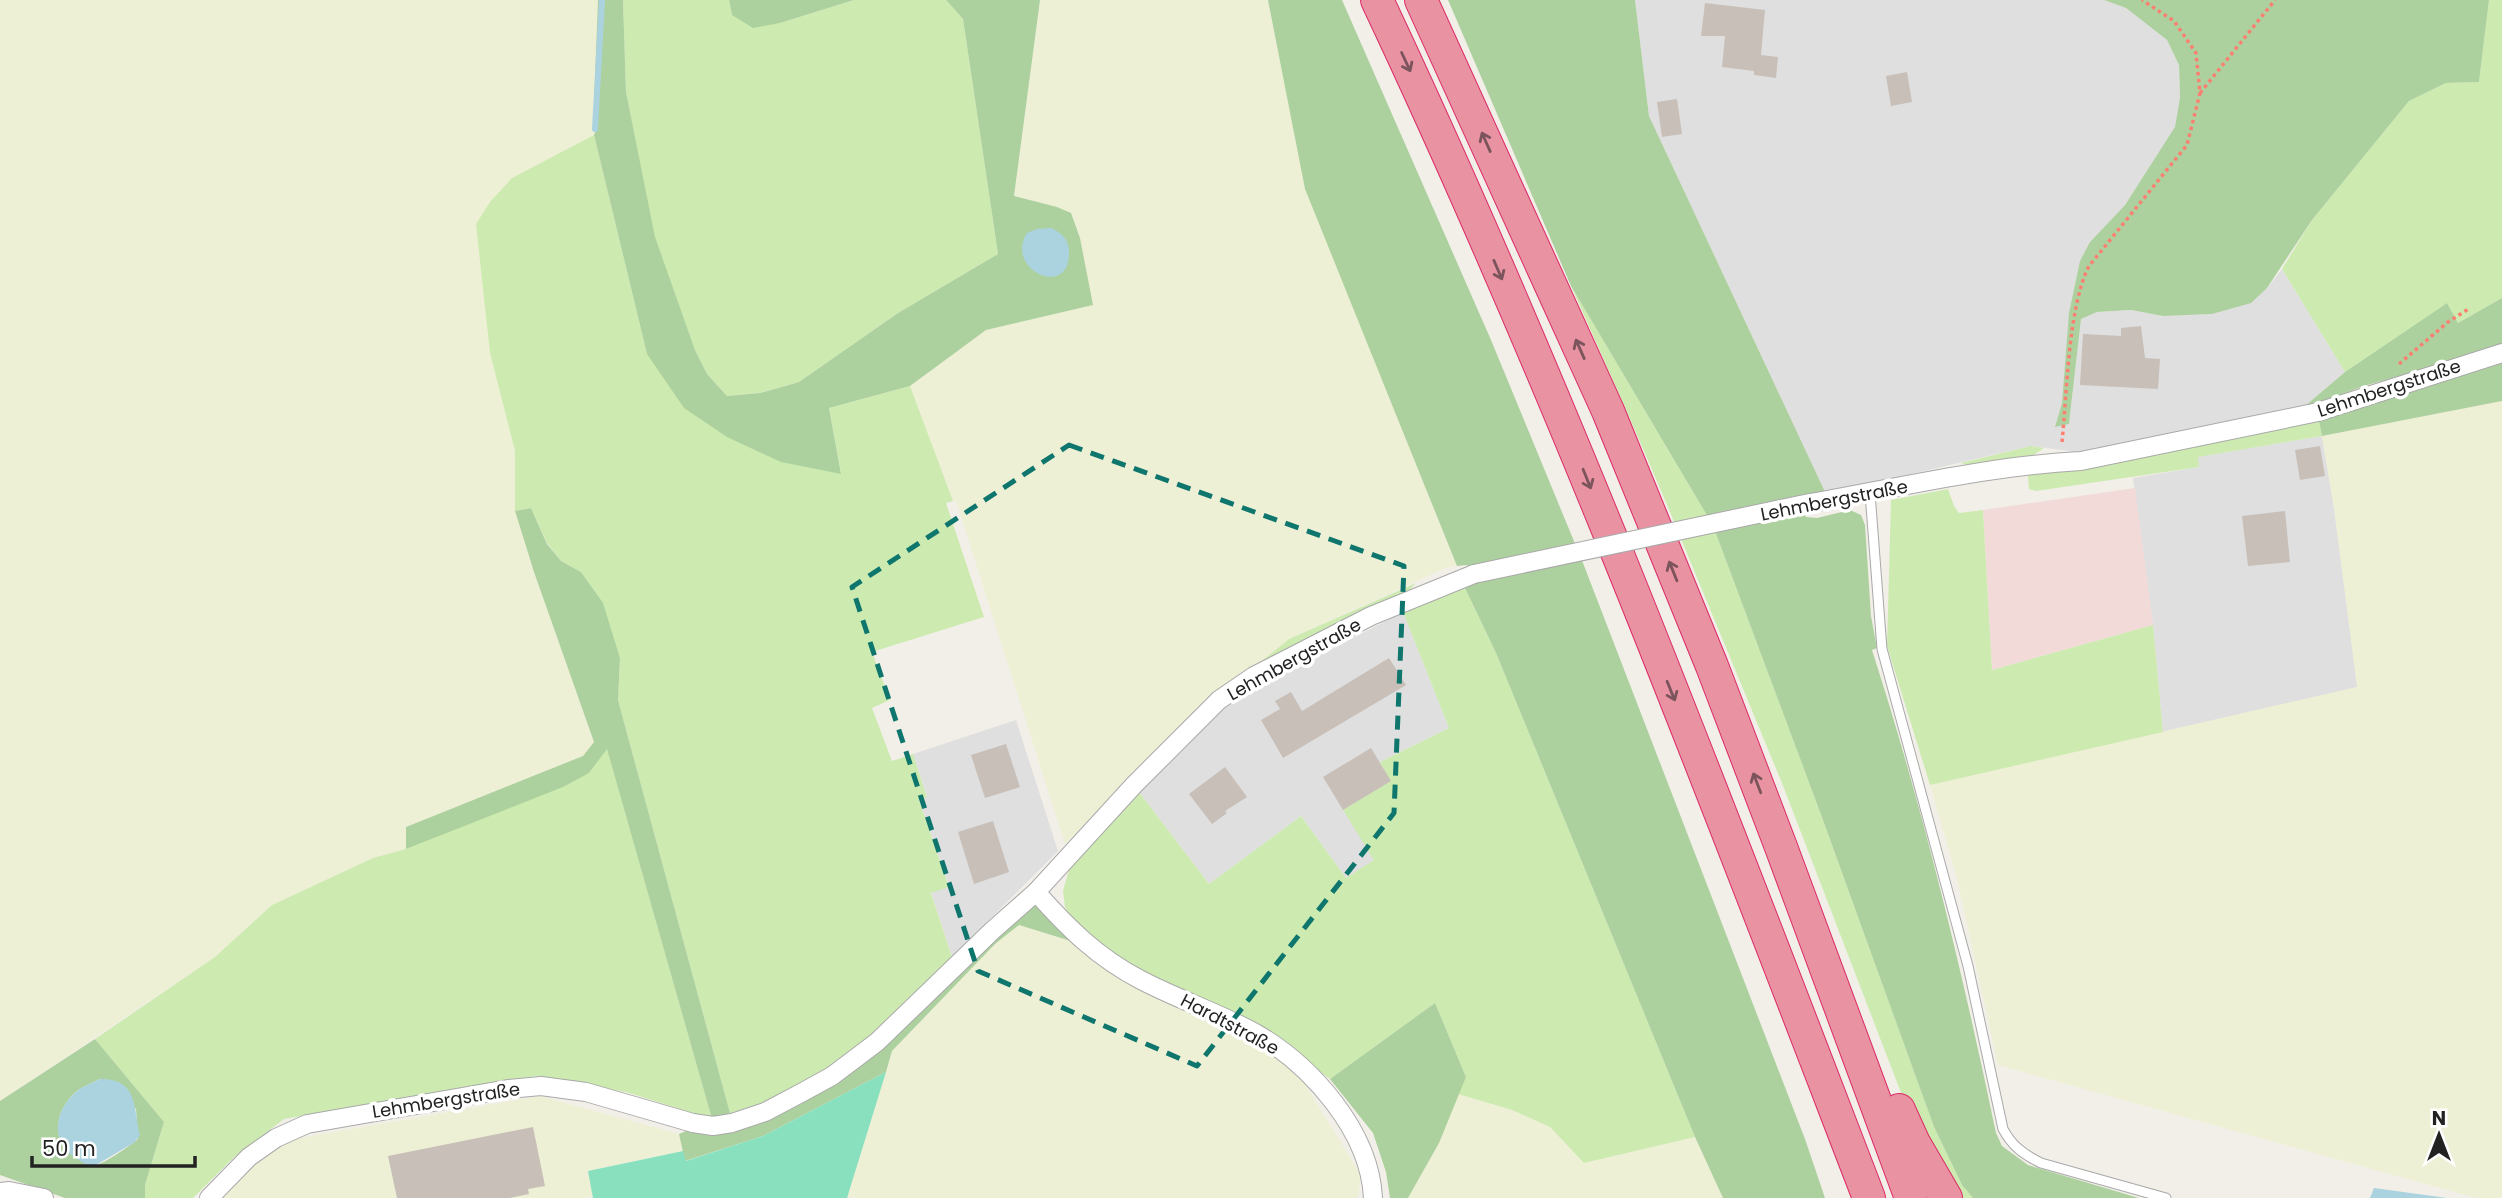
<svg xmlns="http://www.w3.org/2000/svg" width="2502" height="1198" viewBox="0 0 2502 1198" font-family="Poppins,sans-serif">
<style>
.residential{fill:#e0dfdf}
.commercial{fill:#f2dad9}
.farmland{fill:#eef0d5}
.grass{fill:#cdebb0}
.forest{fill:#add19e;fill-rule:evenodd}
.pitch{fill:#88e0be}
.water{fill:#aad3df}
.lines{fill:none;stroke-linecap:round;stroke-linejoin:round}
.stream{stroke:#aad3df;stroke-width:6}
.building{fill:#c7bfb8}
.lane-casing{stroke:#a9a9a9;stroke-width:11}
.street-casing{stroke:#a9a9a9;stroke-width:20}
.highway-casing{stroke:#dc2a67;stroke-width:34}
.path{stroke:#fa8072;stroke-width:3.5;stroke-dasharray:3.5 3.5;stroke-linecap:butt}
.lane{stroke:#fff;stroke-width:9}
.street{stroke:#fff;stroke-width:18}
.highway{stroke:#e892a2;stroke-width:32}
.street-bridge-casing{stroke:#a9a9a9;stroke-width:20;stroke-linecap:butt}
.street-bridge{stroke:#fff;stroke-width:18}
.oneway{stroke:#7b545c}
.marked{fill:none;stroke:#0f766e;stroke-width:5;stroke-dasharray:14 9;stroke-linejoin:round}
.labels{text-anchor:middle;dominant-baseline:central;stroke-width:7;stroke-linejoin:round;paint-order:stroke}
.street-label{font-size:18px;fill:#222;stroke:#fff}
</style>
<rect width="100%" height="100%" fill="#f2efe9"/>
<!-- residential -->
<g class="residential">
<path d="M1635,0h469l22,8 41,32 12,25 1,33 -4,29 -51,78 -35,37 -28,161 -6,23 13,-2 12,-105 16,-7 34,-2 32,6 49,-2 55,-26 15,-19 63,103 -40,34 -227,50 -8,-5 -39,-5 -205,48 -177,-378z"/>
<path d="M2322,436l12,72 24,179 -195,45 -10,-107 -20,-147 66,-11 -2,-10z"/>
<path d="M1403,612l46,116 -69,34 -36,48 31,50 -29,18 -45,-62 -92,68 -70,-92 87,-88z"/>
<path d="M1016,720l42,131 -106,106 -21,-65 18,-6 -30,-86 8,-4 -14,-42z"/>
</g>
<!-- commercial -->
<path class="commercial" d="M2135,488l18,137 -161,45 -9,-160z"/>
<!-- farmland -->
<g class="farmland">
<path d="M0,0h598l1,6 -6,123 3,1 -2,5 -82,43 -22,175 25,98v60l19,61 60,170 -10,14 -177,71 -1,22 -33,9 -101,47 -57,52 -215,144z"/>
<path d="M1040,0h228l37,189 152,377 -9,1 -159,72 -26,21 -51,33 -147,151 -109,-343h-3l-43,-115 76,-56 107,-25 -36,-98 -43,-11z"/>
<path d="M2502,401v797h-26l-478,-133 -41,-186 -27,-94 427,-98 -23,-179 -12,-72z"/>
<path d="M1019,925l55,17 52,38 130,63 42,30 63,102 -3,23h-511l45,-147 103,-107z"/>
<path d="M1458,1094l54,16 38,17 34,36 111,-26 28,61h-315l31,-55z"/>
<path d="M540,1096l139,38 4,17 -95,20 5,25 -9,2h-363l13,-19 54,-39z"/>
</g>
<!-- grass -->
<g class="grass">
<path d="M623,0h106l3,15 48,8 74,-23h92l17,19 35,235 -100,59 -99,69 -40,11 -32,3 -20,-22 -12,-24 -41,-113 -28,-145z"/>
<path d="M2489,0h13v298l-44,25 -11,-20 -102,69 -63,-103 30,-49 97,-119 37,-18 33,-1z"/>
<path d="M594,135l53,219 194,119 -12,-65 81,-22 43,115 -7,2 38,114 -112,35 18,48 -18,8 20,53 21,-7 14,43 -8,3 30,87 -18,6 21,64 -90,90 -81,50 -51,16 -112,-413 2,-42 -39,-86 -20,-11 -14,-18 -16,-35 -16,3v-60l-25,-98 -14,-129 14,-22 22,-24z"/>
<path d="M1571,286l137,231 -33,7c-33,-80 -69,-159 -104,-238z"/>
<path d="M2318,416l4,20 -124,21 1,10 -163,24 -7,-2 -1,-13 10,-5z"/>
<path d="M2031,446l13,2 -12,8 -65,9 -6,-2z"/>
<path d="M1948,489l6,17 5,7 24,-3 9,160 161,-45 10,107 -233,53 -43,-139 4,-146z"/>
<path d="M1715,531l105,281 114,315 28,58 11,13h-19l-41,-74 -131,-341 -101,-244z"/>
<path d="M1416,583l-8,9 -189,100 -8,1 52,-33 26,-21z"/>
<path d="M1465,588l31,65 199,484 -111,26 -34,-36 -38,-17 -54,-16 8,-17 -31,-74 -105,76 -67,-48 -138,-67 -46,-33 -14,-24 -2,-16 6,-21 9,-17 61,-61 70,92 92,-68 45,62 28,-18 -31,-50 47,-29 -10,-19 69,-34 -46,-116z"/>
<path d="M607,748l105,371 -86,-27 -91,-16 -251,43 -51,39 -40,40h-48v-13l19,-63 -69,-83 120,-82 57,-52 101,-47 33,-9 183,-76z"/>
</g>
<!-- forest -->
<g class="forest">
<path d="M598,0h25l3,92 29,145 40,113 12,24 20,22 33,-3 39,-11 99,-69 100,-59 -35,-235 -17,-19h94l-26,196 43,11 14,6 9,25 13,67 -107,25 -76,56 -81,22 12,66 -60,-12 -54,-25 -43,-29 -37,-54 -53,-219 2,-5h-3z"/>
<path d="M729,0h125l-74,23 -27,5 -21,-13z"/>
<path d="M1268,0h74l149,340 92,223 222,576 20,59h-102l-28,-61 -199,-484 -31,-65 12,-6 -10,-17 -10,1 -152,-377z"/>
<path d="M1448,0h187l14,116 177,378 -25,1v4l-93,18 -137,-231z"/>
<path d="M2104,0h385l-10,82 -33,1 -37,18 -97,119 -45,68 -16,15 -39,11 -49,2 -32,-6 -34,2 -16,7 -12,105 -14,3 7,-24 7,-90 11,-52 10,-19 35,-37 50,-78 5,-29 -1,-33 -12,-25 -41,-32z"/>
<path d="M2502,298v49l-138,39 -57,21 -2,-1 40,-34 102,-69 11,20z"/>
<path d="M2502,358v43l-180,35 -4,-20z"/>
<path d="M531,508l16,36 14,17 20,11 22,31 17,55 -2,42 112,413 -18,6 -105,-370 -18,24 -26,14 -157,62v-22l177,-71 11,-14 -60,-170 -19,-61z"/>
<path d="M1850,510l11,5 4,10 6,91 6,32 -5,2c51,158 90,320 124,483l6,13 26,19 111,33h-166l-11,-13 -28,-58 -114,-315 -105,-281 89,-18 2,4 11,1z"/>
<path d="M1038,903l36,39 -55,-17 -24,19 -103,107 -6,21 -123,64 -78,25 -6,-27 14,-6 88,-17z"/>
<path d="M1435,1003l31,74 -27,66 -31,55h-18l-4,-26 -13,-39 -43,-54z"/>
<path d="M95,1039l69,83 -19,63v13h-80l-65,-23v-74zM100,1079l36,30 2,30c-8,7 -32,23 -41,26 -8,1 -15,-3 -20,-7 -27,-15 -23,-48 0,-67 7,-5 15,-8 23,-12z"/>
</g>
<!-- pitch -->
<path class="pitch" d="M886,1072l-39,126h-254l-5,-27 95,-20 3,10 77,-25z"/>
<!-- water -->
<g class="water">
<path d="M1051,228c11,5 18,11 18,25 0,47 -65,16 -42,-20l10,-4z"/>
<path d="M100,1079c39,0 33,29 40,56l-5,7 -39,23c-9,1 -13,-2 -20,-7 -26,-15 -22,-47 0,-66 7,-6 16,-9 24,-13z"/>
<path d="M2374,1188l73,10h-77z"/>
</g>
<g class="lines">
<!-- stream -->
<path class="stream" d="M595,129l7,-129"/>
</g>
<!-- building -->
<g class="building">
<path d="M1705,3l60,7 -4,45 17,2 -2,21 -22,-3v-4l-32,-4 3,-31h-24z"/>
<path d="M1907,72l5,30 -21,4 -5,-30z"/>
<path d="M1677,99l5,35 -20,3 -5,-35z"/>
<path d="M2141,326l4,32 15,1 -2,30 -78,-4 3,-51 38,2v-8z"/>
<path d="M2320,446l5,30 -25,4 -5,-30z"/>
<path d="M2285,511l5,51 -42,4 -6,-50z"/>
<path d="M1389,658l17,27 -123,73 -22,-38 19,-11 -5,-8 16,-9 11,19z"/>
<path d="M1006,744l14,43 -35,11 -14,-43z"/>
<path d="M1371,748l20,33 -48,29 -20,-33z"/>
<path d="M1225,767l22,30 -22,14 2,2 -15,11 -23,-30z"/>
<path d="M993,821l16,51 -35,12 -16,-52z"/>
<path d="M533,1127l12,59 -17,3 1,5 -19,4h-113l-9,-42z"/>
</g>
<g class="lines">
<defs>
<path id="lane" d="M1870,493l12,156 86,317 35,163c9,17 20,25 38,34l125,35"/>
<g id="street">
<path d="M1800,505c93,-16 186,-39 281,-44l237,-49 184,-59"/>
<path d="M1036,892c32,36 62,66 105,88 38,20 79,33 116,54 55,32 113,98 116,164"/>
<path d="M0,1192l9,-1 35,7"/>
<path d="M209,1198l40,-41 27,-19 31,-14 201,-35 33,-3 45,6 107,31 20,3 19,-3 33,-11 36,-19 31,-17 45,-34 116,-112 43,-38 98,-107 85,-85 35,-24 117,-60 103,-42"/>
</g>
<g id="highway">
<path d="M1377,0c184,390 337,795 492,1198"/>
<path d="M1421,0l187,411 104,255 69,181 130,351"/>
<path d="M1899,1110l15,33 32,55"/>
</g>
</defs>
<!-- lane casing -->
<use href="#lane" class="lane-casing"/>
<!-- street casing -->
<use href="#street" class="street-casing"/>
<!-- highway casing -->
<use href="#highway" class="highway-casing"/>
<!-- path -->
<g class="path">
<path d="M2200,93l75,-93"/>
<path d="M2399,364l49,-42 22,-14"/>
<path d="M2062,442c5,-48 6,-135 27,-176l98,-121 13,-52 -4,-40 -22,-32 -32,-21"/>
</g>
<!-- lane -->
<use href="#lane" class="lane"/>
<!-- street -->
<use href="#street" class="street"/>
<!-- highway -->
<use href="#highway" class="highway"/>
<defs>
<path id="street-bridge" d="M1474,574l326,-69"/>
</defs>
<!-- street-bridge casing -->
<use href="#street-bridge" class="street-bridge-casing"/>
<!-- street-bridge -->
<use href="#street-bridge" class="street-bridge"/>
</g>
<!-- one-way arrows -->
<defs><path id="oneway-shaft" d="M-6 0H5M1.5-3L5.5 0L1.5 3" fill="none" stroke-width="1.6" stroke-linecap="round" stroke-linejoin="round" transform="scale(1.75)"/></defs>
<g class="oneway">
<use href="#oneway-shaft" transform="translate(1406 62) rotate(65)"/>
<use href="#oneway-shaft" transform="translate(1486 142) rotate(-114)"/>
<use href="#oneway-shaft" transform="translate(1498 270) rotate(67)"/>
<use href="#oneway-shaft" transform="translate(1580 349) rotate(-114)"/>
<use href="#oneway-shaft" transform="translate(1587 479) rotate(68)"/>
<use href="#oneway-shaft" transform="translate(1673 571) rotate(-112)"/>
<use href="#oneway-shaft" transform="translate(1671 691) rotate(68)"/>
<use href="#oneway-shaft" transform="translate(1757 783) rotate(-111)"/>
</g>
<!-- marked area -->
<path class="marked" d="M1069,445l335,121 -10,247 -197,253 -219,-95 -126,-384z"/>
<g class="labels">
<!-- street labels -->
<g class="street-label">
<text transform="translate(2389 388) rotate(-18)">Lehmbergstraße</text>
<text transform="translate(1834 500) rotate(-11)">Lehmbergstraße</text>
<text transform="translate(1294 659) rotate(-29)">Lehmbergstraße</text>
<text transform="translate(1230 1024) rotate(28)">Hardtstraße</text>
<text transform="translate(446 1100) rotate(-9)">Lehmbergstraße</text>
</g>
</g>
<!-- north arrow -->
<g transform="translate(2439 1135)" stroke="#ffffff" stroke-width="5" paint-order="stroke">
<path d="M0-5L12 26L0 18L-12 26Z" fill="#222222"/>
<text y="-10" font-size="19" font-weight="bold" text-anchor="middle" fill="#222222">N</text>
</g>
<!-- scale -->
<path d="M32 1156v10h163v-10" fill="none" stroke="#222222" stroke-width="3.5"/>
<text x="42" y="1156" font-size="21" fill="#222222" stroke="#ffffff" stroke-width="5" paint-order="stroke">50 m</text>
</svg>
